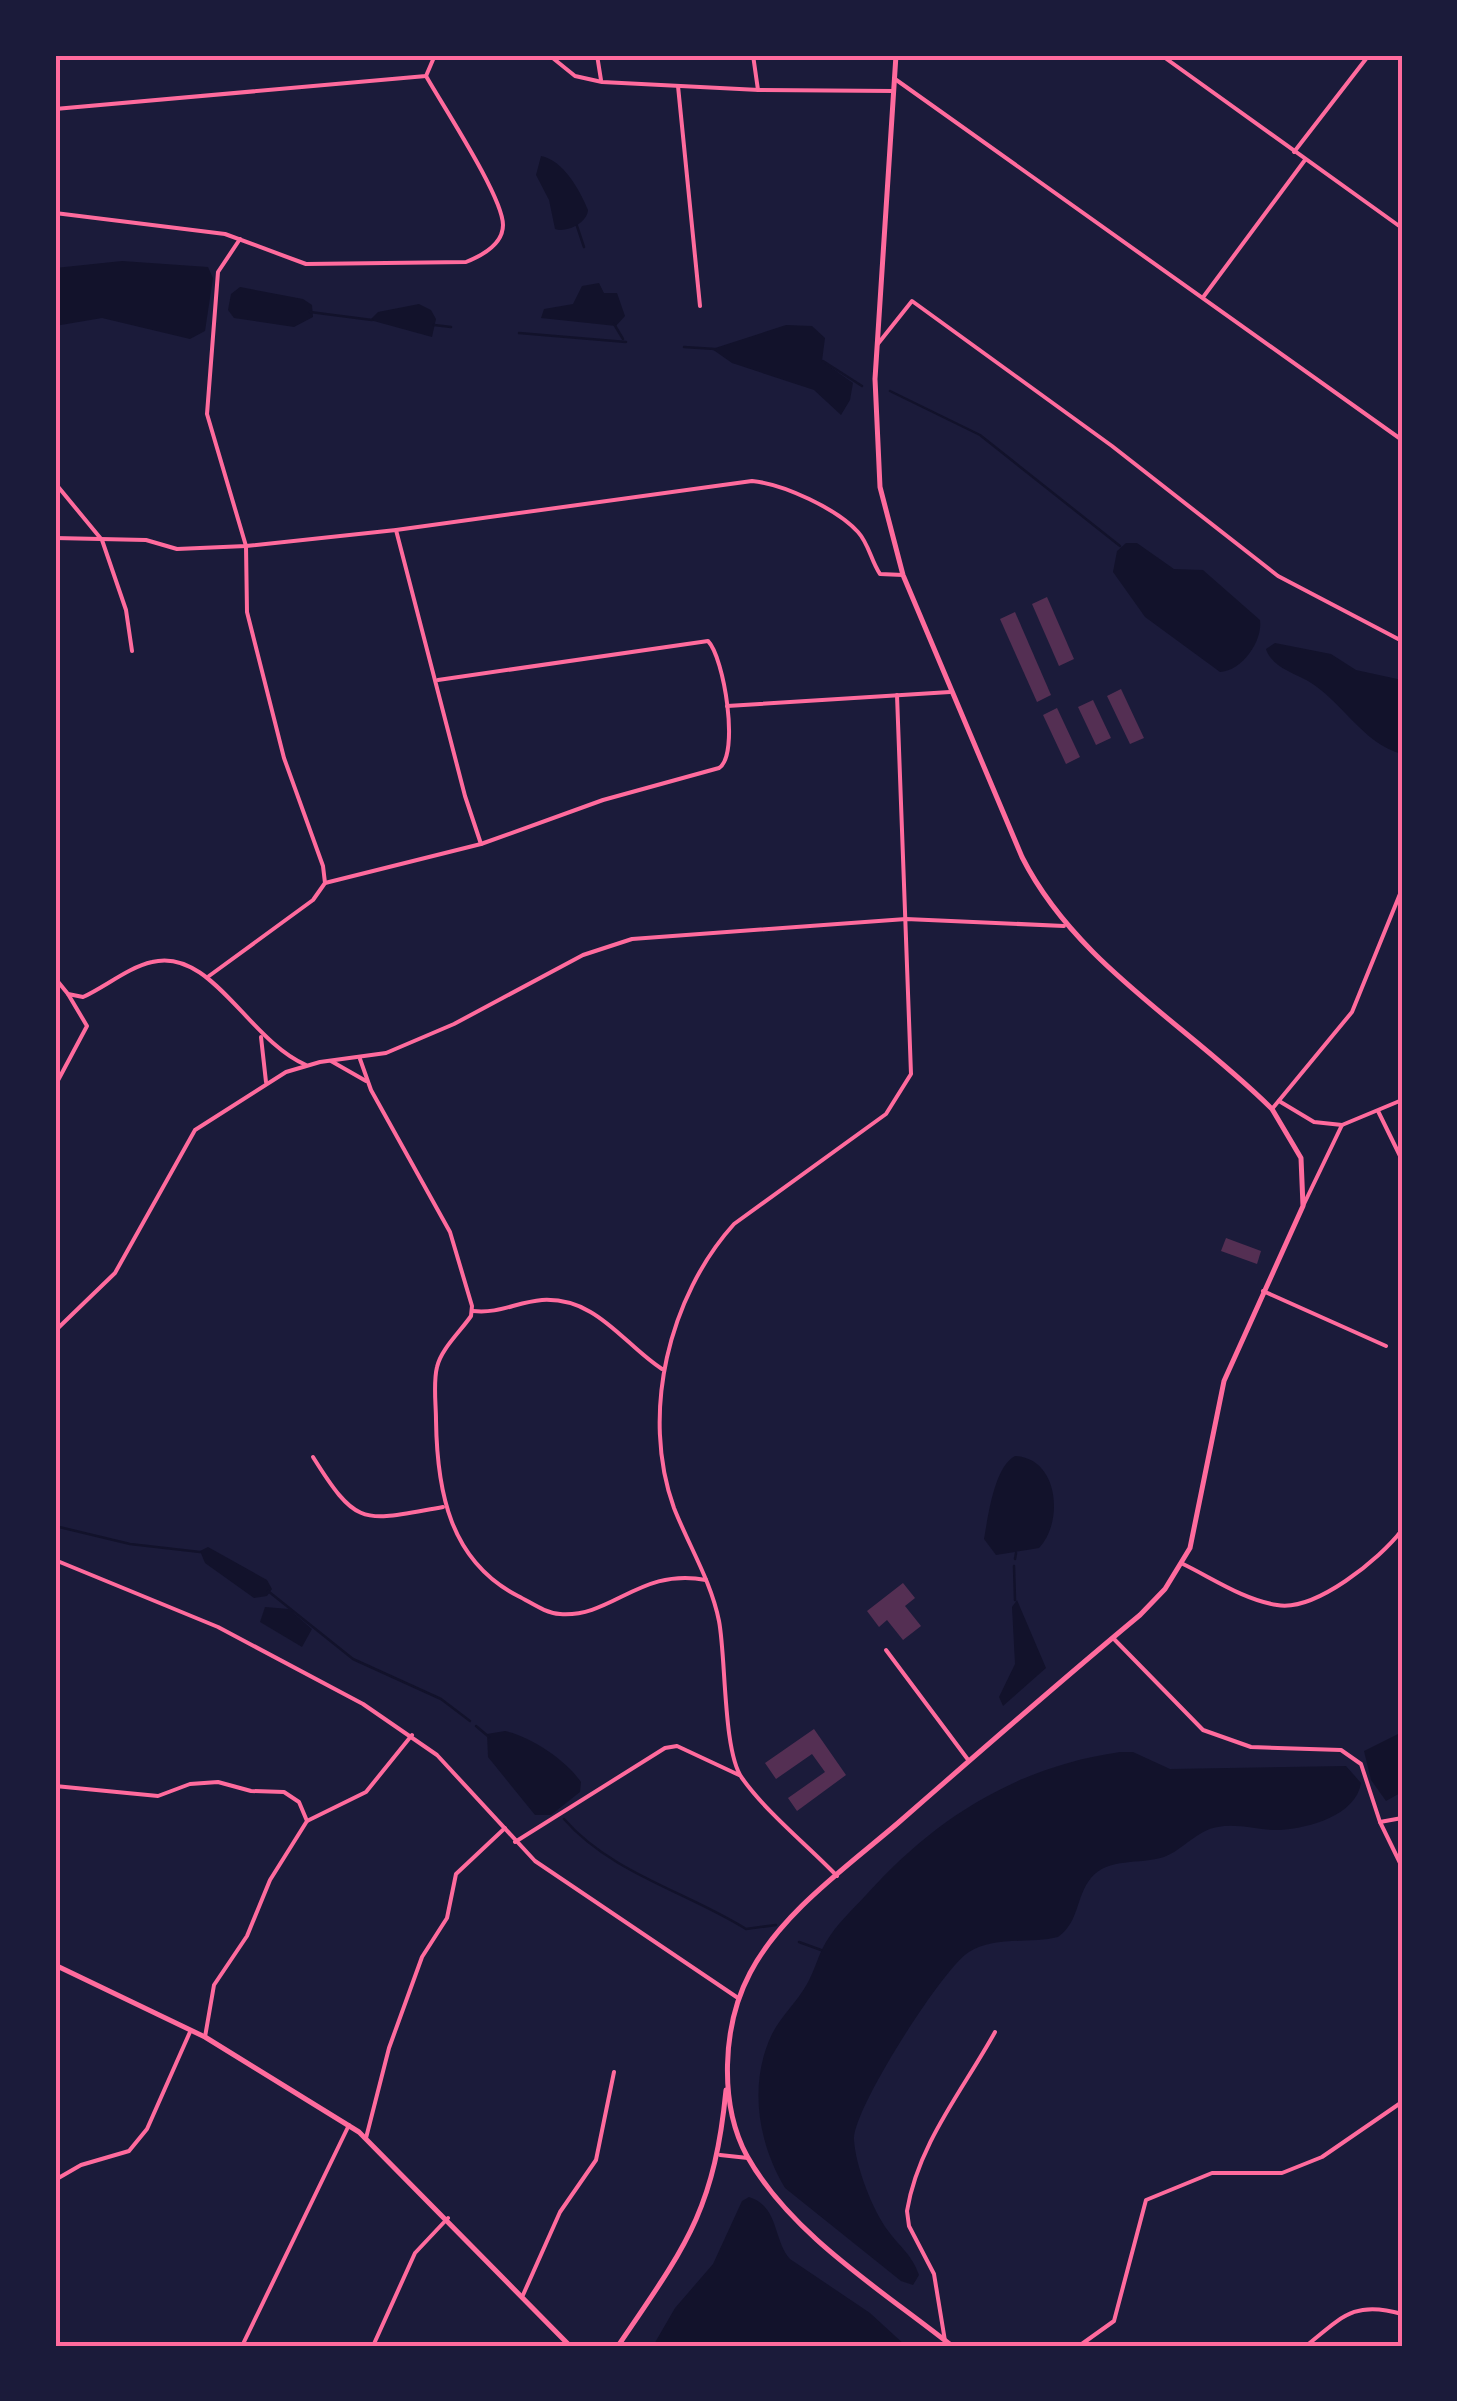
<svg xmlns="http://www.w3.org/2000/svg" width="1457" height="2401" viewBox="0 0 1457 2401" font-family="'IBM Plex Serif',serif">
<style>
.water{fill:#12122b}
.lines{fill:none;stroke-linecap:round;stroke-linejoin:round}
.stream{stroke:#12122b;stroke-width:2.5}
.building{fill:#542f53}
.minor{stroke:#ff6b9d;stroke-width:4}
.tertiary{stroke:#ff6b9d;stroke-width:5}
.secondary{stroke:#ff6b9d;stroke-width:5}
.neatline{fill:none;stroke:#ff6b9d;stroke-width:4}
</style>
<rect width="100%" height="100%" fill="#1b1b3a"/>
<!-- water -->
<g class="water">
<path d="M541,156c22,4 39,34 47,54 -1,14 -23,23 -33,19l-6,-29 -13,-25z"/>
<path d="M122,261l86,6 5,11 -8,53 -15,8 -88,-21 -47,8v-58z"/>
<path d="M599,283l5,10h13l8,23 -9,10 -75,-8 3,-9 29,-5 9,-18z"/>
<path d="M240,287l63,12 9,6 1,12 -19,10 -60,-9 -6,-8 3,-16z"/>
<path d="M419,304l12,6 5,9 -4,18 -62,-17 8,-8z"/>
<path d="M786,325l26,1 13,12 -3,23 31,22 -3,17 -9,15 -27,-25 -82,-27 -20,-14z"/>
<path d="M1126,543h11l37,26 29,1 57,50c3,21 -18,51 -40,52l-75,-55 -32,-45 4,-21z"/>
<path d="M1275,643l56,11 25,16 46,10v74c-39,-10 -60,-53 -94,-73 -15,-8 -37,-15 -42,-32z"/>
<path d="M1015,1456c44,2 49,66 24,92l-43,7 -12,-16c4,-22 10,-72 31,-83z"/>
<path d="M208,1547l59,33 5,9 -5,7 -13,2 -49,-35 -5,-12z"/>
<path d="M1017,1600l29,68 -43,38 -4,-9 16,-33 -3,-57z"/>
<path d="M265,1607l24,2 23,20 -10,18 -42,-25z"/>
<path d="M505,1731c25,5 61,29 76,51l-1,10 -29,23h-16l-47,-58 -1,-23z"/>
<path d="M1402,1732v60l-16,9 -15,-21 -7,-29z"/>
<path d="M1120,1752h13l37,17 176,-3 15,17c-5,32 -51,45 -81,47 -20,1 -42,-7 -62,-3 -21,3 -35,23 -54,30 -24,8 -56,0 -73,21 -16,20 -11,43 -33,59 -28,7 -64,-1 -89,15 -26,16 -116,157 -115,187 1,26 19,73 35,93 12,16 23,23 30,43l-6,10 -12,-4 -116,-93c-27,-45 -37,-104 -13,-154 9,-18 25,-32 35,-50 8,-14 11,-29 19,-42 10,-17 26,-32 40,-47 69,-77 150,-128 254,-143z"/>
<path d="M749,2197c30,9 24,43 41,62l80,54 36,33h-253l22,-38 38,-44 29,-63z"/>
</g>
<g class="lines">
<!-- stream -->
<g class="stream">
<path d="M577,226l7,21"/>
<path d="M310,312l62,8"/>
<path d="M614,324l9,15"/>
<path d="M434,325l17,2"/>
<path d="M519,333l107,9"/>
<path d="M684,347l31,2"/>
<path d="M823,361l39,25"/>
<path d="M890,391l90,44 140,111"/>
<path d="M55,1526l75,18 70,8"/>
<path d="M1015,1559l1,-6"/>
<path d="M1014,1566l1,34"/>
<path d="M268,1591l85,68 88,40 29,22"/>
<path d="M476,1726l13,11"/>
<path d="M564,1819c47,54 123,73 182,110l30,-4"/>
<path d="M799,1942l22,8"/>
</g>
</g>
<!-- building -->
<g class="building">
<path d="M1047,597l27,62 -15,7 -27,-62z"/>
<path d="M1015,612l36,83 -14,7 -37,-83z"/>
<path d="M1121,689l23,49 -14,6 -23,-48z"/>
<path d="M1093,700l18,38 -15,7 -18,-38z"/>
<path d="M1057,708l23,49 -14,7 -23,-49z"/>
<path d="M1226,1238l35,13 -4,13 -36,-13z"/>
<path d="M903,1583l12,15 -10,8 16,20 -18,14 -16,-20 -8,7 -12,-16z"/>
<path d="M814,1729l32,46 -49,36 -9,-13 37,-26 -13,-18 -36,25 -11,-16z"/>
</g>
<g class="lines">
<!-- minor -->
<g class="minor">
<path d="M549,55l26,21 27,6 157,8 135,1"/>
<path d="M597,55l4,25"/>
<path d="M753,55l5,35"/>
<path d="M1161,55l241,173"/>
<path d="M895,79l507,361"/>
<path d="M678,86l22,220"/>
<path d="M55,109l371,-33 9,-21"/>
<path d="M1294,152l75,-97"/>
<path d="M55,213l170,21 81,30 160,-2c15,-6 37,-17 37,-37 0,-28 -60,-119 -77,-149"/>
<path d="M240,239l-22,33 -11,142 39,132 1,66 37,146 39,108 2,17"/>
<path d="M1204,296l101,-136"/>
<path d="M877,345l35,-44 200,145 166,130 124,65"/>
<path d="M55,483l47,57 24,70 6,41"/>
<path d="M396,530l69,266 16,48"/>
<path d="M55,538l91,2 31,9 69,-3 150,-16 356,-49c32,3 85,28 106,51 11,12 13,29 22,42l23,1"/>
<path d="M727,706l223,-14"/>
<path d="M209,976l104,-76 12,-17 156,-39 122,-44 116,-32c21,-13 5,-111 -11,-127l-270,39"/>
<path d="M55,978l13,16 15,3c22,-10 46,-30 69,-35 59,-15 96,78 154,103"/>
<path d="M261,1037l5,45"/>
<path d="M360,1059l11,31 79,142 22,74 -1,10c-11,16 -30,33 -34,51 -4,16 -1,37 -1,53 1,72 14,141 82,176 14,7 27,17 42,18 52,4 80,-47 146,-34"/>
<path d="M331,1061l35,20"/>
<path d="M55,1086l32,-60 -19,-32"/>
<path d="M1279,1101l35,21 28,3"/>
<path d="M1272,1109l80,-97 50,-123"/>
<path d="M1378,1111l24,49"/>
<path d="M1303,1206l39,-81 60,-25"/>
<path d="M1263,1291l123,55"/>
<path d="M473,1311c26,3 44,-9 69,-11 55,-3 81,44 120,69"/>
<path d="M55,1331l60,-58 80,-143 91,-58 34,-10 66,-9 68,-29 129,-69 49,-16 274,-20 158,7"/>
<path d="M313,1457c45,72 50,64 130,50"/>
<path d="M55,1560l163,67 145,77 74,51 98,106 203,137"/>
<path d="M1183,1564c29,14 61,36 94,41 38,7 103,-46 125,-75"/>
<path d="M1113,1638l90,92 48,17 90,3 20,14 19,58 22,45"/>
<path d="M886,1650l83,111"/>
<path d="M55,1786l103,10 32,-12 28,-2 33,9 33,1 15,10 8,19 -37,59 -23,56 -33,49 -9,52"/>
<path d="M307,1821l59,-29 46,-57"/>
<path d="M1380,1822l22,-4"/>
<path d="M515,1842l150,-94 12,-2 62,29"/>
<path d="M837,1876c-31,-32 -70,-63 -95,-98 -19,-26 -16,-121 -23,-157 -8,-40 -30,-75 -45,-113 -34,-94 -5,-212 60,-284l152,-110 25,-40 -14,-379"/>
<path d="M366,2138l23,-90 33,-91 25,-39 9,-44 49,-46"/>
<path d="M720,2155l28,3"/>
<path d="M55,2180l26,-15 48,-14 18,-22 43,-97"/>
<path d="M523,2295l37,-83 36,-52 18,-88"/>
<path d="M945,2341l-11,-67 -25,-48 -2,-15c11,-67 56,-121 88,-179"/>
<path d="M242,2346l107,-221"/>
<path d="M373,2346l42,-93 33,-35"/>
<path d="M1079,2346l35,-25 32,-121 66,-27h70l40,-16 80,-55"/>
<path d="M1306,2346c36,-29 48,-46 96,-32"/>
</g>
<!-- tertiary -->
<g class="tertiary">
<path d="M55,1965l150,72 154,95 211,214"/>
<path d="M618,2346c67,-99 96,-134 108,-256"/>
</g>
<!-- secondary -->
<path class="secondary" d="M896,55l-21,324 5,108 23,88 119,282c54,107 166,168 250,252l29,49 2,48 -79,175 -34,167 -25,41 -25,26c-82,68 -162,138 -242,208 -50,43 -117,90 -148,150 -28,53 -31,131 -3,183 44,79 136,135 205,190"/>
</g>
<!-- border -->
<rect width="1457" height="2401" fill="none" stroke="#1b1b3a" stroke-width="115"/>
<rect x="58" y="58" width="1342" height="2286" class="neatline"/>
</svg>
